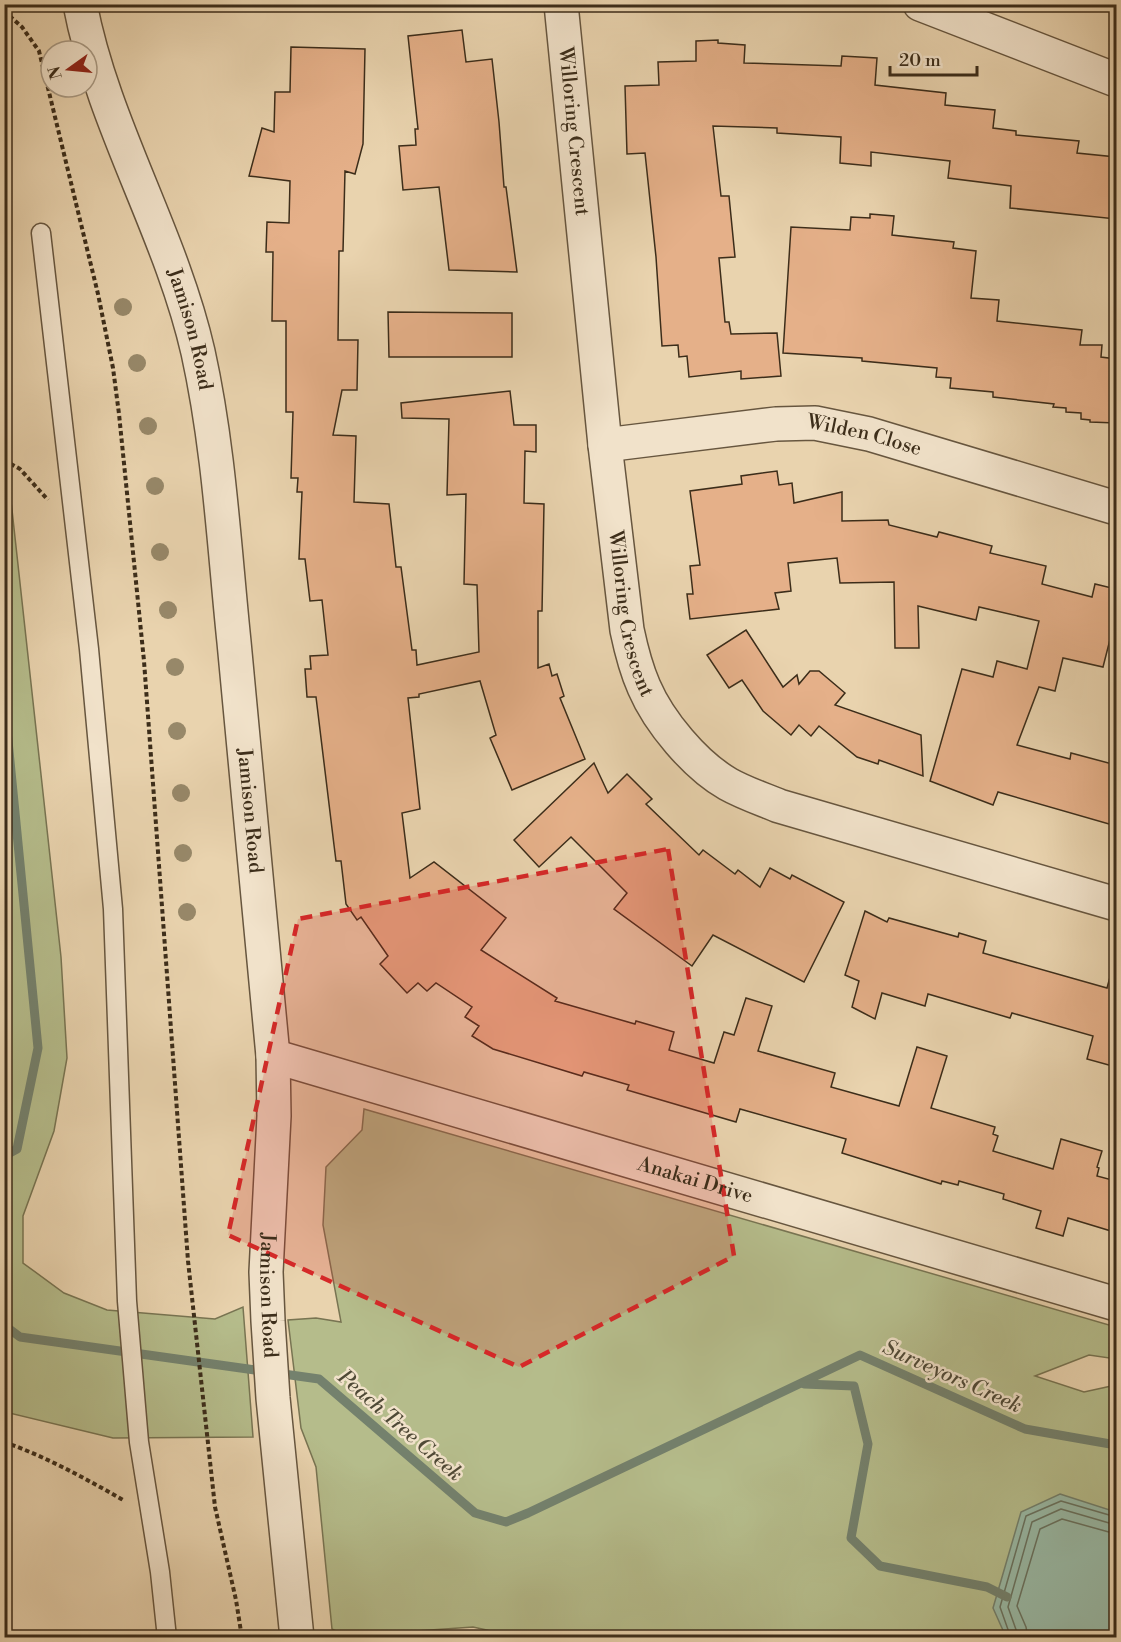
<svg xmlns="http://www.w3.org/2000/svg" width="1121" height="1642" viewBox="0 0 1121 1642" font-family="'Libre Bodoni',serif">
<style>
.green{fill:#b5bc8b;stroke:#787452;stroke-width:1.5}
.water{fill:#99b9a5;stroke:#74816d;stroke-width:1.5}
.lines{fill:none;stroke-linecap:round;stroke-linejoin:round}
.shore{stroke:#6a7360;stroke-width:1.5}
.stream{stroke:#74816d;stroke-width:9}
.building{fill:#e5b089;stroke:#3c2d1a;stroke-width:1.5}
.service-casing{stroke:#67563f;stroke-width:21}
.minor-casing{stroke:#67563f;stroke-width:36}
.tertiary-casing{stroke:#67563f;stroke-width:36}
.path{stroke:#3c2d1a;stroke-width:4;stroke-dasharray:4.5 3;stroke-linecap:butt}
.service{stroke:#f1e2ca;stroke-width:18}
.minor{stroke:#f1e2ca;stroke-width:33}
.tertiary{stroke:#f1e2ca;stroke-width:33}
.tree{fill:#978869}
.marked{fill:#d62828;fill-opacity:0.2;stroke:#d62828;stroke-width:4.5;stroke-dasharray:12 8;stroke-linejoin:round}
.labels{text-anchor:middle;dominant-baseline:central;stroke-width:5;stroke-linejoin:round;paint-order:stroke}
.street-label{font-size:20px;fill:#3c2d1a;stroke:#f1e2ca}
.water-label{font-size:21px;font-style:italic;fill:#4f4936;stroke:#f1e2ca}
</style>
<rect width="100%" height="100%" fill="#e9d3ae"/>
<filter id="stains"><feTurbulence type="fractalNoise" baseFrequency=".00333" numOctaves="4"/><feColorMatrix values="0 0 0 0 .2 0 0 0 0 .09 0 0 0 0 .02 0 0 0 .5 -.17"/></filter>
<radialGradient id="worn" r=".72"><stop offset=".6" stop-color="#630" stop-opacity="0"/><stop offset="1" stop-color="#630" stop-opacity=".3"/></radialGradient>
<!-- green -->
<g class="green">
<path d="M4,437l57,520 6,101 -13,73 -31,85v47l41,30 43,17 108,9 28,-12 10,130 -140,1 -108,-26z"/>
<path d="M364,1109l752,218v32l-27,-4 -54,21 49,16 32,-7v252l-492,1 -8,-5 1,4 -94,1 -50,-11 -128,9 -13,-7 -16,-162 -15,-39 -13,-108 28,-2 25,4 -18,-97 3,-58 36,-37z"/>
</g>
<!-- water -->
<path class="water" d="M1060,1494l56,18v125h-110l-13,-29 28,-96z"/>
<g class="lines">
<!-- shore -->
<g class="shore">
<path d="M1011,1638l-11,-31 26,-91 35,-15 55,16"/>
<path d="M1019,1638l-11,-31 24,-85 29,-13 55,16"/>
<path d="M1028,1638l-2,-11 -9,-21 23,-77 22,-10 54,15"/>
</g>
<!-- stream -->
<g class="stream">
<path d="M4,700l34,348 -21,101 -13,7"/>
<path d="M4,1325l16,12 299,42 156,134 31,9 22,-9 332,-158 165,74 91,16"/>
<path d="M804,1384l50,2 14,58 -17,94 29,28 107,21 20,10"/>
</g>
</g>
<!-- building -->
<g class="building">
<path d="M462,30l4,32 26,-3 7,63 5,65h2l11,85 -68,-2 -10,-83 -36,3 -4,-44 17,-1 -1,-16h3l-10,-93z"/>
<path d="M718,40v3l27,2 -1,18 97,3 1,-10 35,2 -2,27 71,8 -1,12 50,5 -2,18 23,3v4l63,6 -2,12 39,4v62l-106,-11 1,-22 -63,-8 2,-17 -79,-9v14l-31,-3 1,-26 -64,-4v-5l-64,-2 8,70h8l6,61 -16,1 6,64h4l2,12 46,-1 4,43 -40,3v-8l-52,6 -2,-21 -8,1 -1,-12 -16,1 -6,-89 -11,-104 -18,1 -2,-68 34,-1 -1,-23 38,-1v-20z"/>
<path d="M291,47l74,2 -2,95 -8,30 -10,-3 -2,80h-4l-1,89h20l-1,50h-15l-9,45 23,1 -2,66 35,2 7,63h5l11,83h4l1,15 62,-13 -2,-67 -13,-1 2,-90 -19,1 2,-76 -47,-1 -1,-15 109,-12 4,34h22v27l-11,-1 -1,52 20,1 -2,107h-4v57l11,-4 3,12 5,-2 7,22 -4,2 25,61 -73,31 -22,-52 6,-3 -16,-54 -61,13v3l-11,1 12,111 -18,4 8,65 24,-16 72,56 -25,32 76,48 -2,3 80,23 1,-3 38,11 -5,18 45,13 10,-31 10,3 12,-37 26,8 -14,45 77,22 -4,14 68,19 18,-59 30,9 -16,52 64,19 -2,7 5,2 -5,15 60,18 8,-30 41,12 -5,16 2,1 -2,8 19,5v32l-5,18 -43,-13 -5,18 -27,-8 5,-17 -38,-12 1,-5 -45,-13 -1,4 -16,-4 -1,3 -99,-31 4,-14 -106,-30 -4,13 -109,-32 2,-5 -45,-13 -2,4 -89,-27 -21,-13 7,-10 -14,-9 7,-10 -36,-24 -9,8 -9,-8 -11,10 -27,-29 8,-8 -27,-39 -4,3 -11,-16 -5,-43h-5l-2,-16 -18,-148h-9l-2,-28h6l-1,-13 18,-1 -6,-55 -12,1 -5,-42h-6l3,-67h-5l1,-14h-7l2,-66h-7v-91h-14l1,-69h-7l1,-30 22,1 1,-42 -41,-5 13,-48 12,4 1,-40h15z"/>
<path d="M870,214l24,2 -2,19 62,7 -1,6 23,3 -5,47 28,2 -2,21 85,9 -2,15h22l-1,12 15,2v64l-26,-1v-2l-9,-1v-6l-15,-1v-4l-13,-1 1,-3 -61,-7v-5l-43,-4 1,-10 -15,-1 1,-9 -75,-7v-3l-79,-5 8,-126 59,3 1,-13 19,1z"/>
<path d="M388,312l124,1v44h-123z"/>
<path d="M777,471l2,14 13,-2 2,20 48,-11v29l46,-1 1,5 48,12 2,-5 53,14 -2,7 56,13 -4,18 50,13 3,-13 21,5v27l-13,51 -40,-9 -8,33 -16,-4 -22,58 53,14 1,-6 45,12v61l-118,-34 -5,13 -63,-24 32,-112 31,8 4,-16 30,8 12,-48 -60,-14 -3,13 -58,-14 1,42h-24l-1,-66 -54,1 -3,-25 -49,5 3,28 -16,2 4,16 -89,10 -3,-25h6l-3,-28 10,-1 -10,-74 52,-7 -1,-8z"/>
<path d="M746,630l37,57 14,-12 2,9 11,-13h9l26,22 -10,12 86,30 2,41 -44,-16 -1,4 -21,-7 -38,-31 -8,10 -12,-11 -8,10 -28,-24 -21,-31 -13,8 -22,-33z"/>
<path d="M594,763l14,30 19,-19 25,25 -6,5 53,51 4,-5 32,24 3,-4 22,17 10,-19 20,11 2,-4 52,27 -40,80 -91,-47 -21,31 -78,-57 13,-16 -56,-56 -32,30 -25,-27z"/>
<path d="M865,911l22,11 2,-4 69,19 1,-4 27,8 -3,12 124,35 3,-11 6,1v89l-29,-8 6,-23 -81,-23 -2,5 -82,-24 -3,12 -43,-13 -7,26 -23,-12 7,-26 -14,-6z"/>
</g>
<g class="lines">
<defs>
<path id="service" d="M41,233l48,416 24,260 14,392 12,141 21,130 7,66"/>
<g id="minor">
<path id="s1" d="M561,4l44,441 22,185c4,19 9,39 17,57 15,35 51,78 84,97 16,9 34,15 51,22l337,98"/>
<path d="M920,4l196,76"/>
<path id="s2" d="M605,445l171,-21 39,-1 54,11 247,74"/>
<path id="s3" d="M273,1056l843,248"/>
</g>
<g id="tertiary">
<path id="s4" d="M80,4c23,121 91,229 118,348 21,95 26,193 36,290 13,138 26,276 39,414l1,60 -8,156 2,49 5,77 24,240"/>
</g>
</defs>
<!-- service casing -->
<use href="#service" class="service-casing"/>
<!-- minor casing -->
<use href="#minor" class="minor-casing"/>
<!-- tertiary casing -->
<use href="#tertiary" class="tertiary-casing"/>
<!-- path -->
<g class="path">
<path d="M4,11l18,16 17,24 59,243 15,74 6,46 25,247 44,600 27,246 21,93 6,38"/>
<path d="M4,460l16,9 28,31"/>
<path d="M4,1442c43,15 82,37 121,59"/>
</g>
<!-- service -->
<use href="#service" class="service"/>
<!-- minor -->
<use href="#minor" class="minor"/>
<!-- tertiary -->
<use href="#tertiary" class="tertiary"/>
</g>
<!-- trees -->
<g class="tree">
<circle cx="123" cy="307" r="9"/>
<circle cx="137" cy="363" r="9"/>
<circle cx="148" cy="426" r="9"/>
<circle cx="155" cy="486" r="9"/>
<circle cx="160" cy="552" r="9"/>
<circle cx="168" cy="610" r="9"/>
<circle cx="175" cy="667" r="9"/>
<circle cx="177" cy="731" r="9"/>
<circle cx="181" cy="793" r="9"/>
<circle cx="183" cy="853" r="9"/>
<circle cx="187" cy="912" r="9"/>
</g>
<!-- marked area -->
<path class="marked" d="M668,849l66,407 -215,111 -291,-132 70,-316z"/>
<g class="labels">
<!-- street labels -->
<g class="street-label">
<text stroke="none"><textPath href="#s1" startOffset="128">Willoring Crescent</textPath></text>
<text stroke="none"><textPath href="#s4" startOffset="344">Jamison Road</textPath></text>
<text stroke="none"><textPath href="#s2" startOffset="262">Wilden Close</textPath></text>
<text stroke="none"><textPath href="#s1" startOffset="614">Willoring Crescent</textPath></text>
<text stroke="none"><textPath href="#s4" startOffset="830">Jamison Road</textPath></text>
<text stroke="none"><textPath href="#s3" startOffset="440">Anakai Drive</textPath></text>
<text stroke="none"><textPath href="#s4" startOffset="1316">Jamison Road</textPath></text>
</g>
<!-- water labels -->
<g class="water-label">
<text transform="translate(952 1377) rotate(24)">Surveyors Creek</text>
<text transform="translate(400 1426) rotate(41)">Peach Tree Creek</text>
</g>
</g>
<!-- margin -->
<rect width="1121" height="1642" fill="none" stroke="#e9d3ae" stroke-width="24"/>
<rect x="6" y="6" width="1109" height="1630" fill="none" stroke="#3c2d1a" stroke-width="3"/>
<rect x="12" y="12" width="1097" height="1618" fill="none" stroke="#3c2d1a" stroke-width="1.5"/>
<!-- north arrow -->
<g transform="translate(69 69) rotate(255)"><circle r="28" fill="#f1e2ca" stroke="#a99a84" stroke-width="1.5"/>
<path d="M0-4.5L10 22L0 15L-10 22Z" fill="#8f2418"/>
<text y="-9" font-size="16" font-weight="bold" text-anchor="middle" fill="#3c2d1a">N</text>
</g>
<!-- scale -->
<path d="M890 66v9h87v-9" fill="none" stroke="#3c2d1a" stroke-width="3"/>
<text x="899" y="66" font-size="18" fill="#3c2d1a" stroke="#f1e2ca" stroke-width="4.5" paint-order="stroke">20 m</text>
<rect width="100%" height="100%" filter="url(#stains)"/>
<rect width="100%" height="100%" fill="url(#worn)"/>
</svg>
